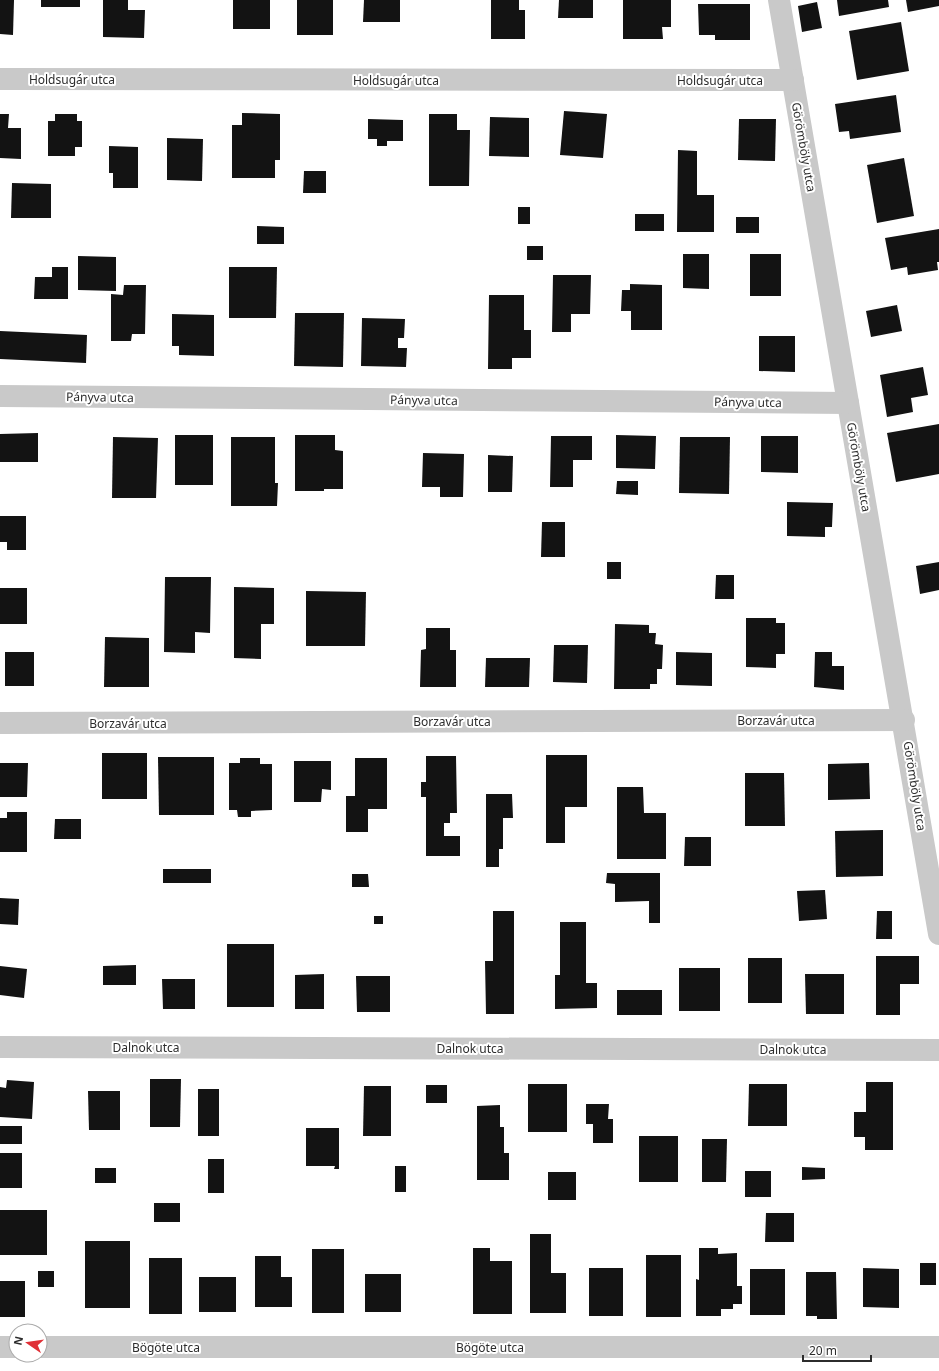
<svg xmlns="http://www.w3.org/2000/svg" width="939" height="1371" viewBox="0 0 939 1371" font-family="'Noto Sans',sans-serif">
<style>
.building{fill:#131313}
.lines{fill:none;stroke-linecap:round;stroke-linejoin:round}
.street{stroke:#c9c9c9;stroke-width:22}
.labels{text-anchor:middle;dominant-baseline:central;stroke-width:4;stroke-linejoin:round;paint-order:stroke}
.street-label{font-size:12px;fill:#2c2c2c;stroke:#fff}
</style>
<rect width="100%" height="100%" fill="#fff"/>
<!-- building -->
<g class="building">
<path d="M0,0h14l-1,35 -13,-1z"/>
<rect x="41" y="0" width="39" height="7"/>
<path d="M103,0h25v10h17l-1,28 -41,-1z"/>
<rect x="233" y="0" width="37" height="29"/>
<rect x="297" y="0" width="36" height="35"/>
<path d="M364,0h36v22h-37z"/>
<path d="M491,0h28v10h6v29h-34z"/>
<path d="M559,0h34v18h-35z"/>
<path d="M623,0h48v27h-9l1,12h-40z"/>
<path d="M837,0h51l1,7 -50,9z"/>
<path d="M906,0h33v6l-31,6z"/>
<path d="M817,2l5,26 -20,4 -4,-26z"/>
<path d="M698,4h52v36h-35v-5h-16z"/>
<path d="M901,22l8,49 -52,9 -8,-49z"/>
<path d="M896,95l5,37 -51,7 -1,-8 -10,1 -4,-28z"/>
<path d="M564,111l43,3 -4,44 -43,-3z"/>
<path d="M242,113l38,1v46h-5v18h-43v-53h10z"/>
<path d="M0,114h9l-1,14h13v31l-21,-1z"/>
<path d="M55,114h22v7h5v26h-7v9h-27v-35h7z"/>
<path d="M429,114h28v16h13l-1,56h-40z"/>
<path d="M490,117l39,1v39l-40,-1z"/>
<path d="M368,119l35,1v21h-16v5h-10v-7h-9z"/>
<path d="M739,119h37l-1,42 -37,-1z"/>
<path d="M167,138l36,1 -1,42 -35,-1z"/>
<path d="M109,146l29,1v41h-25v-15h-4z"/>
<path d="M678,150l19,1v44h17v37h-37z"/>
<path d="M904,158l10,58 -37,7 -10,-58z"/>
<path d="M304,171h22v22h-23z"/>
<path d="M12,183l39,1v34h-40z"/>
<rect x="518" y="207" width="12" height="17"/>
<rect x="635" y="214" width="29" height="17"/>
<rect x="736" y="217" width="23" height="16"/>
<path d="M257,226l27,1v17h-27z"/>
<path d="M939,229v33h-2l1,8 -30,5 -1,-8 -16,3 -6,-32z"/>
<rect x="527" y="246" width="16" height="14"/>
<path d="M683,254h26v35l-26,-1z"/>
<rect x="750" y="254" width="31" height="42"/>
<path d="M78,256l38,1v34l-38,-1z"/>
<path d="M52,267h16v32h-34l1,-22h17z"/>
<path d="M229,267h48l-1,51h-47z"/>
<path d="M553,275h38l-1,39h-19v18h-19z"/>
<path d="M630,284l32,1v45h-31v-19h-10l1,-21h8z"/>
<path d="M124,285h22l-1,49h-13l-1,7h-20v-47l12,1z"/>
<path d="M489,295h35v35h7v28h-19v11h-24z"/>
<path d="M897,305l5,26 -31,6 -5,-26z"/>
<path d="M295,313h49l-1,54 -49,-1z"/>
<path d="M172,314l42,1v41l-35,-1v-9h-7z"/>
<path d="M362,318l43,1 -1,19h-6v10h9l-1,19 -45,-1z"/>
<path d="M0,331l87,4 -1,28 -86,-4z"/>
<path d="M759,336h36v36l-36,-1z"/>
<path d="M923,367l5,28 -17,3 2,14 -26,5 -7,-42z"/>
<path d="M939,424v50l-43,8 -9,-49z"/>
<path d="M38,433v29h-38v-28z"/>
<rect x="175" y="435" width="38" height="50"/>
<path d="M295,435h40v15l8,1v38h-19v2h-29z"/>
<path d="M616,435l40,1 -1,33 -39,-1z"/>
<path d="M551,436h41v24h-19v27h-23z"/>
<path d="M761,436h37v37l-37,-1z"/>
<path d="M113,437l45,1 -2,60h-44z"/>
<path d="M231,437h44v46h3l-1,23h-46z"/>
<path d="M680,437h50l-1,57 -50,-1z"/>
<path d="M423,453l41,1 -1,43h-23v-10h-18z"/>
<path d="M488,455l25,1 -1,36h-24z"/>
<path d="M617,481h21v14l-22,-1z"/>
<path d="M787,502l46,1 -1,24h-7v10l-38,-1z"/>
<path d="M0,516h26v34h-19v-8h-7z"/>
<path d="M542,522h23v35h-24z"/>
<rect x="607" y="562" width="14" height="17"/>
<path d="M939,562v28l-19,4 -4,-28z"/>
<path d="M716,575h18v24h-19z"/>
<path d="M165,577h46l-1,56 -15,-1v21l-31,-1z"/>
<path d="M234,587l40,1v36h-13v35l-27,-1z"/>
<rect x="0" y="588" width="27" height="36"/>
<path d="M306,591l60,1 -1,54h-59z"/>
<path d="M746,618h30v5h9v31h-9v14l-30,-1z"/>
<path d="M615,624l34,1v8h7l-1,11 8,1 -1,24h-5v15h-7v5h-36z"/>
<path d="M426,628h24v22h6v37h-36l1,-37 5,-1z"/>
<path d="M105,637l44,1v49h-45z"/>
<path d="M554,645h34l-1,38 -34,-1z"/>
<rect x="5" y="652" width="29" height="34"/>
<path d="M676,652l36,1v33l-36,-1z"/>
<path d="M815,652h17v14h12v24l-30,-3z"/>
<path d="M486,658h44l-1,29h-44z"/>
<rect x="102" y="753" width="45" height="46"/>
<path d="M546,755h41v52h-22v36h-19z"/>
<path d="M426,756h30l1,57h-7v10h-6v13h16v20h-34v-59h-5v-15h5z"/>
<path d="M158,757h56v58h-55z"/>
<path d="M240,758h20v6h12v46l-21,1v6h-13l-1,-7h-8v-47h11z"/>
<path d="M355,758h32v51h-19v23h-22v-36h9z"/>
<path d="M294,761h37v29l-9,-1 -1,13h-27z"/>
<path d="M0,763h28l-1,34h-27z"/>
<path d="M869,763l1,36 -42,1v-36z"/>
<path d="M745,773h39l1,53h-40z"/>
<path d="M617,787h26l1,26h22v46h-49z"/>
<path d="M486,794h26l1,24h-10v31h-4v18h-13z"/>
<path d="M7,812h20v40h-27v-34h7z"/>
<path d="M55,819h26v20h-27z"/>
<path d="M883,830v46l-47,1 -1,-46z"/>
<path d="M685,837h26v29h-27z"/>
<rect x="163" y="869" width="48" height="14"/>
<path d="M607,873h53v50h-11v-22l-34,1v-18l-9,-1z"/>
<path d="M352,874h16l1,13h-17z"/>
<path d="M825,890l2,29 -28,2 -2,-30z"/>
<path d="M0,898l19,1 -1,26 -18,-1z"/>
<path d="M493,911h21v103h-28l-1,-53h8z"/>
<path d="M877,911h15v28h-16z"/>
<rect x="374" y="916" width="9" height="8"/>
<path d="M560,922h26v61h11v25l-42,1v-34h5z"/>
<rect x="227" y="944" width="47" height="63"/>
<path d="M876,956h43v28h-19v31h-24z"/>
<rect x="748" y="958" width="34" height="45"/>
<path d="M136,965v20h-33v-19z"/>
<path d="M0,966l27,3 -3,29 -24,-3z"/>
<rect x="679" y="968" width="41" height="43"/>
<path d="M324,974v35h-29v-34z"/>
<path d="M805,974h39v40h-38z"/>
<path d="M356,976h34v36h-33z"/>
<path d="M162,979h33v30h-32z"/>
<rect x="617" y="990" width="45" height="25"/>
<path d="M150,1079h31l-1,48h-30z"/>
<path d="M7,1080l27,2 -2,37 -32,-2v-30l6,1z"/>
<path d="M866,1082h27v68h-28v-13h-11v-25h12z"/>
<rect x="528" y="1084" width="39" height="48"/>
<path d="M749,1084h38v42h-39z"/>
<rect x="426" y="1085" width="21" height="18"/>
<path d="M364,1086h27v50h-28z"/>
<rect x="198" y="1089" width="21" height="47"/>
<path d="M88,1091h32v39h-31z"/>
<path d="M586,1104h23l-1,15h5v24h-20v-19h-7z"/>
<path d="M500,1105v22h4v26h5v27h-32v-74z"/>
<rect x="0" y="1126" width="22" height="18"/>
<path d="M306,1128h33v41h-5l1,-3h-29z"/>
<rect x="639" y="1136" width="39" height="46"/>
<path d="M702,1139h25l-1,43h-24z"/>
<rect x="0" y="1153" width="22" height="35"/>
<rect x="208" y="1159" width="16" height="34"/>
<rect x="395" y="1166" width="11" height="26"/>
<path d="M802,1167l23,1v11l-23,1z"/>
<rect x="95" y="1168" width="21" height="15"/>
<rect x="745" y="1171" width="26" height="26"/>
<rect x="548" y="1172" width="28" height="28"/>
<rect x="154" y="1203" width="26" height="19"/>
<rect x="0" y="1210" width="47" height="45"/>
<path d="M766,1213h28v29h-29z"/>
<path d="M530,1234h21v39h15v40h-36z"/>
<rect x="85" y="1241" width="45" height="67"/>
<path d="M473,1248h17v13h22v53h-39z"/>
<path d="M699,1248h19v6l19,-1v33h5v18h-9v5h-12v7h-25v-37l3,1z"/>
<rect x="312" y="1249" width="32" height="64"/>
<rect x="646" y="1255" width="35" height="62"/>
<path d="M255,1256h26v21h11v30h-37z"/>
<rect x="149" y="1258" width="33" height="56"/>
<rect x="920" y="1263" width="16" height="22"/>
<rect x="589" y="1268" width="34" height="48"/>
<path d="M863,1268l36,1v39l-36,-1z"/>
<rect x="750" y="1269" width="35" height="46"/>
<rect x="38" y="1271" width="16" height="16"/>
<path d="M806,1272h30l1,47h-20v-3h-11z"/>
<rect x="365" y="1274" width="36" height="38"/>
<rect x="199" y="1277" width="37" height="35"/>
<rect x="0" y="1281" width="25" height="36"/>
</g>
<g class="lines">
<!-- street -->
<g class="street">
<path d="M779,0c53,311 109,622 160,934"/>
<path d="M0,79l793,1"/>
<path d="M0,396l848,7"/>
<path d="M0,723l904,-3"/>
<path d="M0,1047l939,3"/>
<path d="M0,1347h16"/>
<path d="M40,1347h899"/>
</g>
</g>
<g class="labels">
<!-- street labels -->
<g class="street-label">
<text x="72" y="79">Holdsugár utca</text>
<text x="396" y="80">Holdsugár utca</text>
<text x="720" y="80">Holdsugár utca</text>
<text transform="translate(804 147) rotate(80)">Görömböly utca</text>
<text transform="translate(100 397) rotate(1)">Pányva utca</text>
<text transform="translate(424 400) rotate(1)">Pányva utca</text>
<text transform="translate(748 402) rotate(1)">Pányva utca</text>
<text transform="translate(859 467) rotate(80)">Görömböly utca</text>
<text x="776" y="720">Borzavár utca</text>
<text x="452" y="721">Borzavár utca</text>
<text x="128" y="723">Borzavár utca</text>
<text transform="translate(915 786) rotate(81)">Görömböly utca</text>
<text x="146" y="1047">Dalnok utca</text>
<text x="470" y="1048">Dalnok utca</text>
<text x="793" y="1049">Dalnok utca</text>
<text x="166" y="1347">Bögöte utca</text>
<text x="490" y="1347">Bögöte utca</text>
</g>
</g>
<!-- north arrow -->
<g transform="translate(28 1343) rotate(283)"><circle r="19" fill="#ffffff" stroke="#ababab"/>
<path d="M0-3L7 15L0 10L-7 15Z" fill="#e03036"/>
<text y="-6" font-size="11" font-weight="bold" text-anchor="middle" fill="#2c2c2c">N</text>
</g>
<!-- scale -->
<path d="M803 1355v6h68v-6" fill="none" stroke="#2c2c2c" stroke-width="2"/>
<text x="809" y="1355" font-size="12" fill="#2c2c2c" stroke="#ffffff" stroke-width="3" paint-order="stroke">20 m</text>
</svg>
